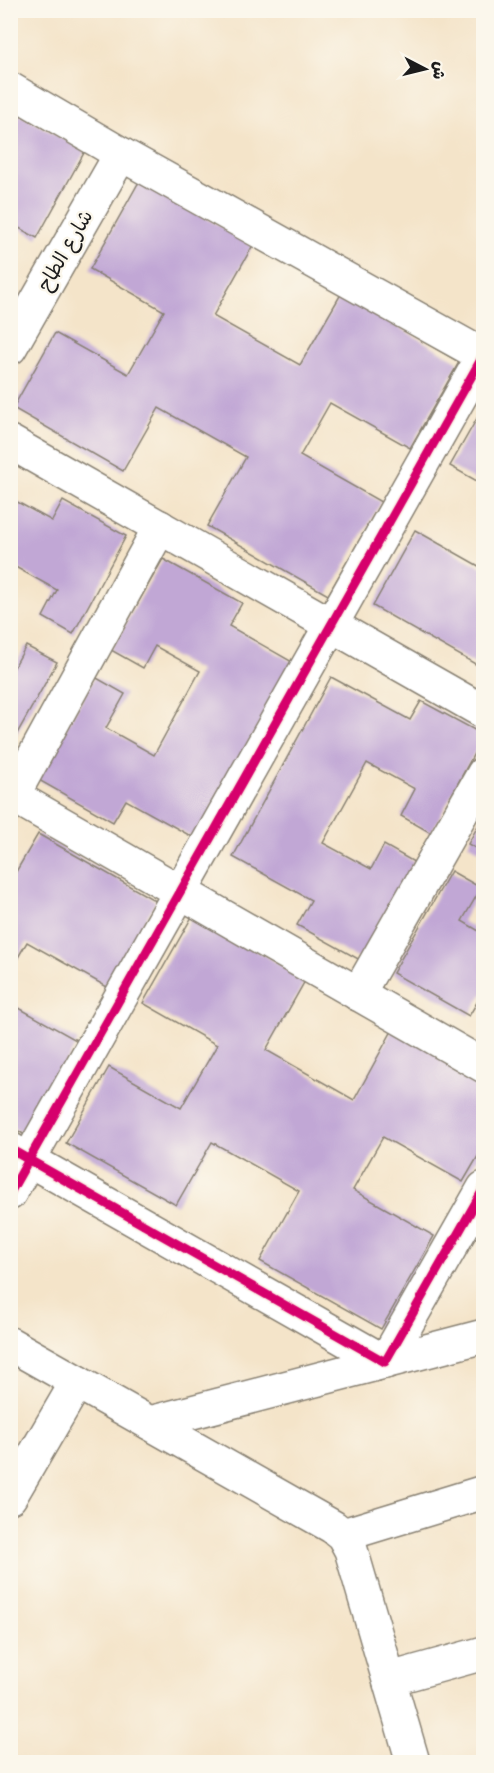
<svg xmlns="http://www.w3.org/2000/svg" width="494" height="1773" viewBox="0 0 494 1773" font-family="Mynerve,'Playpen Sans Arabic',sans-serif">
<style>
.building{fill:#c1a7d5}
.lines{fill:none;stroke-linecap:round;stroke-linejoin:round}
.minor-casing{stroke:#888072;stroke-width:36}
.minor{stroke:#fff;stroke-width:33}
.cycleway-casing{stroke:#fbf7ec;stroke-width:13}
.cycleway{stroke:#d6006c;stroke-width:9}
.labels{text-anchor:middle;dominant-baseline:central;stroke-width:5;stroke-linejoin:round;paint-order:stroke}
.street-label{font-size:20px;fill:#1c1c1c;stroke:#fbf7ec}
</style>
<rect width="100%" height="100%" fill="#fbf7ec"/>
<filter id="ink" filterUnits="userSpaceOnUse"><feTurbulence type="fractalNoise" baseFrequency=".0167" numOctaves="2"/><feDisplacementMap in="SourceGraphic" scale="12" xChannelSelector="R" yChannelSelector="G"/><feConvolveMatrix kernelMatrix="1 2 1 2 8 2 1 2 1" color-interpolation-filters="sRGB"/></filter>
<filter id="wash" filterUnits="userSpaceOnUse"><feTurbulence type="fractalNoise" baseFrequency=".008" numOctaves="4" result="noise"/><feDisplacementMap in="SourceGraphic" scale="24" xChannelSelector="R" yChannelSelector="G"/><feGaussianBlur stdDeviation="1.35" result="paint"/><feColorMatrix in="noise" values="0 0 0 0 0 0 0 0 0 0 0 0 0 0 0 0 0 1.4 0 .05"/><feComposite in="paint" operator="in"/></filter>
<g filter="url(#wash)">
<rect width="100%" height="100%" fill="#f4e4c9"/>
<g id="blocks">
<!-- building -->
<g class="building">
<path d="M10,109l75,42 -48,87 -27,-15z"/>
<path d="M140,180l113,65 -40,71 87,49 41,-71 118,68 -49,86 -80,-45 -30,53 81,46 -53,93 -121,-69 39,-69 -87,-49 -36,63 -110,-63 42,-75 73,41 36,-63 -74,-42z"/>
<path d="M484,406v79l-34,-19z"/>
<path d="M10,498l42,23 11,-20 63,35 -53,98 -30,-17 14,-27 -47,-26z"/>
<path d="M415,530l69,39v100l-111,-63z"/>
<path d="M163,559l79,44 -13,23 65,37 -98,176 -70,-39 -13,22 -76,-43 58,-102 30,17 -19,34 48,27 46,-84 -45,-25 -12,22 -32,-18z"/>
<path d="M26,646l31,16 -47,84v-78l3,1z"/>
<path d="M331,677l79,43 11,-19 63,34 -53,98 -30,-17 14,-27 -48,-26 -44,80 48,26 13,-24 30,17 -54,98 -63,-35 14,-25 -78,-43z"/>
<path d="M484,815v38l-16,-9z"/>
<path d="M38,834l118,67 -49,86 -80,-45 -17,29v-89z"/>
<path d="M451,871l30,17 -19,33 22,13v61l-2,-1 -13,22 -76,-43z"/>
<path d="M193,915l113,64 -40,71 88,50 39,-71 91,51v66l-21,36 -80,-45 -30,53 81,46 -53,93 -121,-68 39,-70 -87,-49 -36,63 -110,-62 43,-76 72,41 36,-63 -74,-42z"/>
<path d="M10,1003l68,38 -53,94 -15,-9z"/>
</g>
</g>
</g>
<g filter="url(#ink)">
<use href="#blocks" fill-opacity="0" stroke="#888072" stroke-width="1.5"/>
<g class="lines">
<defs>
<g id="minor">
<path d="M10,89l111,65 363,202"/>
<path d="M10,348l111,-194"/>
<path d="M10,442l474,270"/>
<path d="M10,794l474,272"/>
<path d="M13,795l147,-268"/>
<path d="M358,994l126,-221"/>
<path d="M10,1149l375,213 99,-174"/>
<path d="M10,1193l473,-837"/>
<path d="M10,1344l323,183 10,8 8,15 62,212"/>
<path d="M150,1423l334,-87"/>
<path d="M10,1497l67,-115"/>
<path d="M343,1535l141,-43"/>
<path d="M390,1679l94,-26"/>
</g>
</defs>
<!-- minor casing -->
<use href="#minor" class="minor-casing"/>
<!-- minor -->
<use href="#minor" class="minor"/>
<defs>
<g id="cycleway">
<path d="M10,1149l375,213 99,-174"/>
<path d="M10,1193l473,-837"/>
</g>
</defs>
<!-- cycleway casing -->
<use href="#cycleway" class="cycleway-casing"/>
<!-- cycleway -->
<use href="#cycleway" class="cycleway"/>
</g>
</g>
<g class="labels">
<!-- street labels -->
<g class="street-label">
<text transform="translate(66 251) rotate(-60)">شارع الطاح</text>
</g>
</g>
<!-- margin -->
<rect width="494" height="1773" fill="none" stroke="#fbf7ec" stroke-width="36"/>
<!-- north arrow -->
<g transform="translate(425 69) rotate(97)" stroke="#fbf7ec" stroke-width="4.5" paint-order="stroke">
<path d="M0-4.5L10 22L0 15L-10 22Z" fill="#1c1c1c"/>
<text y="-9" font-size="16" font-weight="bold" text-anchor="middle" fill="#1c1c1c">ش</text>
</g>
</svg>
